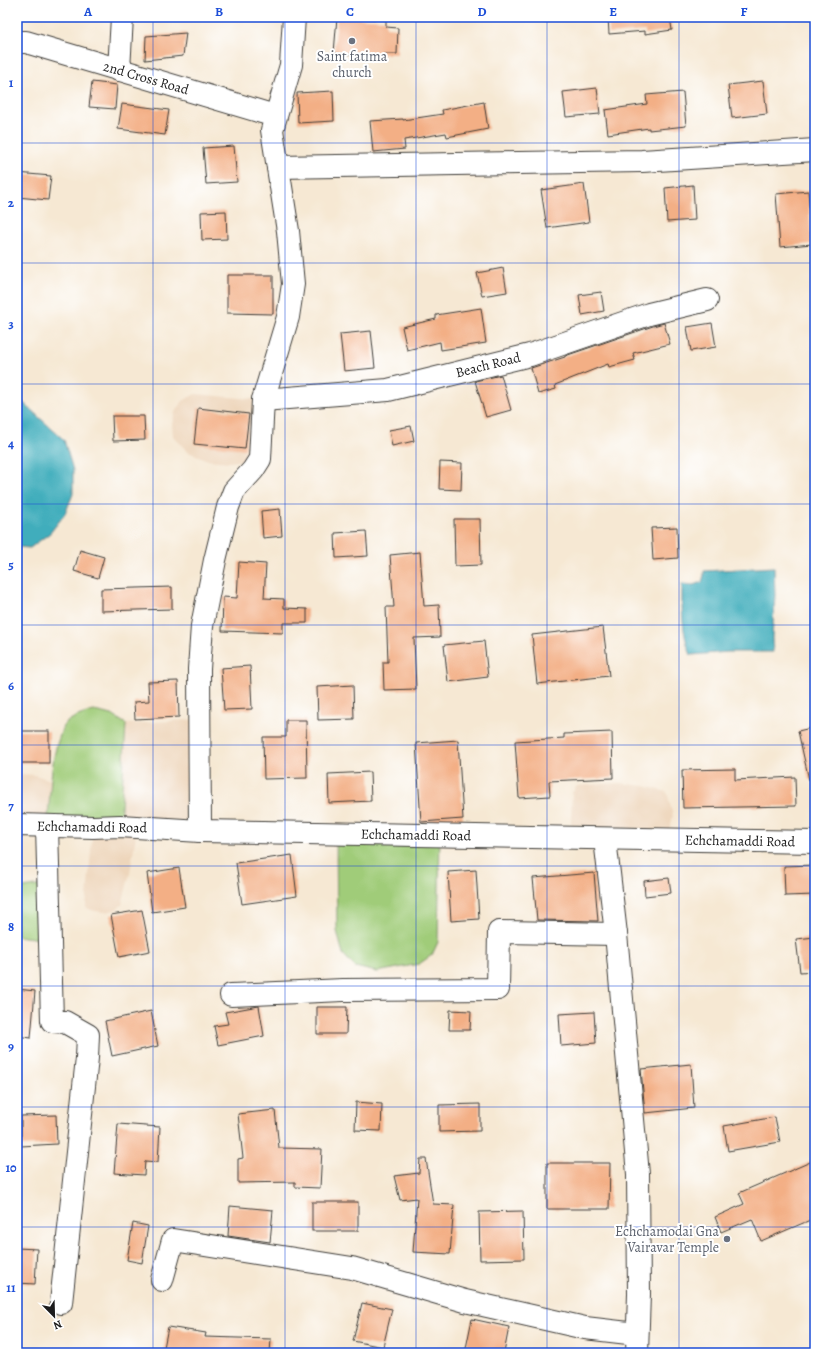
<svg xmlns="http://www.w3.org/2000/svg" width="832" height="1370" viewBox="0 0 832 1370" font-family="Alegreya,serif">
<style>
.built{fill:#eed6bb}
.green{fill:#a0cc79;stroke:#5e744a}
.water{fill:#3fadbc;stroke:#2e646c}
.building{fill:#f3af85}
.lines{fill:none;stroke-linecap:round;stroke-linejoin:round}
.minor-casing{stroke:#3d3b37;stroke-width:24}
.minor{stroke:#fff;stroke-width:22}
.grid{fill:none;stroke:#1d4ed8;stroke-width:1;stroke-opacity:0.55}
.worship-dot{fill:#6b7280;stroke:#fff;stroke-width:1.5}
.labels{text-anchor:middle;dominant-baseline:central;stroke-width:4;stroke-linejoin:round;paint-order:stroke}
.worship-label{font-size:14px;fill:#5b616d;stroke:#fff}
.street-label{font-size:14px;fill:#1c1c1c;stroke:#fff}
.neatline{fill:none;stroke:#1d4ed8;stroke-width:1.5}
.grid-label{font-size:13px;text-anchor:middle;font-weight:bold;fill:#1d4ed8}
</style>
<rect width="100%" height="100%" fill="#fff"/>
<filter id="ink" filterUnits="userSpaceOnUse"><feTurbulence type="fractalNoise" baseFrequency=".025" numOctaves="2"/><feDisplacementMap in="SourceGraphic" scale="8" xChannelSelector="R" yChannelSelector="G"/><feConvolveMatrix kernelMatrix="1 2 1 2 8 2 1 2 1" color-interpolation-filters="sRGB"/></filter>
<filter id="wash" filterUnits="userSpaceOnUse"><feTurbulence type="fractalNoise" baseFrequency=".012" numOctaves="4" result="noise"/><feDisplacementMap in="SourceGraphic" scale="16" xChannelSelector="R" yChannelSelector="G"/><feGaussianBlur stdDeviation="0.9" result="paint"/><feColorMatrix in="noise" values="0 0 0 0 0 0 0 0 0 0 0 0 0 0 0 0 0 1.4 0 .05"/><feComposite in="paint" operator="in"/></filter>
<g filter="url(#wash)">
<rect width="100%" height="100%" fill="#f6e8d3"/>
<!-- built -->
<g class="built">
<path d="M195,394l68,6 -3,59 -31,3 -21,-2 -20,-8 -15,-16 -1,-12 3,-12 8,-11z"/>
<path d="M200,719v112l-63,-3 -7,45 -8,32 -7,5 -10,2 -10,-1 -9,-3 7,-81 27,-1 6,-102z"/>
<path d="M17,774l18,1 16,5 -1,26 -3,20 -30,-1z"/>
<path d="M619,783l25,3 23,6 6,24 -6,23 -95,-2 -1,-20 1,-24 5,-7z"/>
</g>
<!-- green -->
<g class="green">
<path d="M94,711l18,4 14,9 -6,102h-73c4,-30 2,-62 13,-91 1,-3 2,-7 3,-9 8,-9 20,-12 31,-15z"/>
<path d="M336,833l104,2 -2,107 -6,13 -13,9 -42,8 -22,-5 -12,-13 -6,-23z"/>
<path d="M49,884l1,56 -33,-4v-47z"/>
</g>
<!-- water -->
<g class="water">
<path d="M17,397l47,43 9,30v24l-8,20 -15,19 -20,15 -13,-1z"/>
<path d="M774,567l1,28 -3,43 1,14h-45l-37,3c-10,-23 -9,-47 -9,-71l11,1 9,-3 2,-7v-4z"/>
</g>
<g id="blocks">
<!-- building -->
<g class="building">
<path d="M337,17l49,3v7l12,1 -1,26h-14v3l-49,-4z"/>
<path d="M608,17h62l2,13 -27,4v-3l-36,3z"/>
<path d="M186,33l-3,23 -38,4 1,-24z"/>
<path d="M763,81l4,33 -35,4 -4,-33z"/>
<path d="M92,82l25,3 -2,24 -26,-2z"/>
<path d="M597,88l3,26 -34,3 -3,-25z"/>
<path d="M333,91l1,30 -36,2 -1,-30z"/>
<path d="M683,92l3,34 -37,4v-2l-41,6 -3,-24 42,-6 -1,-9z"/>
<path d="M484,102l4,27 -41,8 -1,-4 -42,7 1,9 -32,3 -3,-31 33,-2v1l40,-6 -1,-4z"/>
<path d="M122,104l47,6 -4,25 -47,-6z"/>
<path d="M234,146l3,36 -31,2 -3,-36z"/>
<path d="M17,173l34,3 -3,24 -31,-3z"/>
<path d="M584,184l5,38 -42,6 -6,-38z"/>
<path d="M693,185l2,35 -28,2 -2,-34z"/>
<path d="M808,191l4,53 -32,3 -4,-53z"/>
<path d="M226,211l1,28 -25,1 -1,-28z"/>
<path d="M503,268l4,24 -25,4 -5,-23z"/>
<path d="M227,275h46v39l-46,-1z"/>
<path d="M601,292l3,19 -22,4 -3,-20z"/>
<path d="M481,308l5,35 -45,7 -1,-8 -33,8 -5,-23 34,-8v-4z"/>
<path d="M664,323l6,21 -37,9 2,7 -26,7 -1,-3 -53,21 1,4 -18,5 -7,-26 34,-11v-1l88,-30z"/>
<path d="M712,323l4,24 -25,4 -4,-24z"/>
<path d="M371,331l4,37 -31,3 -4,-37z"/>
<path d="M501,375l10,35 -25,7 -11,-36z"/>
<path d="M198,408l51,6 -4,35 -51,-5z"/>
<path d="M112,416h32l1,24 -32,1z"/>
<path d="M411,426l3,15 -22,5 -3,-16z"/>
<path d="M440,462l22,1 -1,27 -22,-1z"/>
<path d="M280,509l2,27 -19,2 -2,-27z"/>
<path d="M454,519h26l1,46 -26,1z"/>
<path d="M677,527l1,31 -25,2 -2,-32z"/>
<path d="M366,531l2,25 -32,2 -1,-25z"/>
<path d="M80,550l24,7 -6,21 -24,-7z"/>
<path d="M420,552l4,54 15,-1 1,32 -26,1 2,51 -32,1 -1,-28h5l-2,-55h8l-4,-52z"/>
<path d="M239,562l27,2 -2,34 20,1v9l23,1v14h-24v10l-61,-2 1,-34 14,1z"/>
<path d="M172,587v22l-71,2v-22z"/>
<path d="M603,627l6,49 -72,8 -5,-49z"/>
<path d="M484,641l4,36 -40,5 -4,-37z"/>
<path d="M250,666l2,43 -28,1 -3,-42z"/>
<path d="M178,681l1,36 -44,2 -1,-17 15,-1 -1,-19z"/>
<path d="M353,685l1,34 -36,1 -1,-33z"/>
<path d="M286,720h20l1,58 -43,1 -1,-42h23z"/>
<path d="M815,727v52l-6,1 -11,-49z"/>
<rect x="17" y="731" width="32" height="32"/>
<path d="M612,732l1,46 -64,3 1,15 -31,2 -4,-57 49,-3v-4z"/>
<path d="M458,740l5,79 -42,3 -5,-79z"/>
<path d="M735,769v11l60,-3 1,29 -113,2 -1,-38z"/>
<path d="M370,772l1,29 -42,2 -1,-29z"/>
<path d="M292,855l5,41 -55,8 -6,-41z"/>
<path d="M815,865v30l-30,1 -1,-30z"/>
<path d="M179,868l6,39 -33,5 -5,-39z"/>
<path d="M476,870l3,49 -28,2 -3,-49z"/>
<path d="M594,873l4,48 -61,-1 -4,-42z"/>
<path d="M669,878l2,15 -26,3 -1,-15z"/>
<path d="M142,910l8,41 -31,6 -8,-42z"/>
<path d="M815,937v34l-15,1 -4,-33z"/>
<path d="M17,989l18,2 -4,47 -14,-2z"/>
<path d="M259,1006l5,30 -46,9 -4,-19 14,-2 -3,-12z"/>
<path d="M317,1007h30l-1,27h-29z"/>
<path d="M450,1010l21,1 -1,19h-21z"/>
<path d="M151,1011l7,35 -46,10 -7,-35z"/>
<path d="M594,1012l2,31 -35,3 -2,-32z"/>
<path d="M691,1064l3,44 -49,5 -4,-44z"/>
<path d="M356,1102l26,2 -1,27 -26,-1z"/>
<path d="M480,1104v27l-41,1v-27z"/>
<path d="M275,1110l4,38 43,1 -2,39 -25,-1v-5l-57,1v-24l5,-1 -5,-44z"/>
<path d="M56,1115l1,29 -36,2v-30z"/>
<path d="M775,1117l5,25 -52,9 -4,-25z"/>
<path d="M118,1124l42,3 -2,35 -13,-1 -1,14 -30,-2z"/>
<path d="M420,1159h6l7,45 21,1 -4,49 -37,-2 4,-54 -17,2 -6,-24 25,-3z"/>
<path d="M815,1160v58l-54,23 -9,-22 -31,13 -6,-15 29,-13 -5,-11z"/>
<path d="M547,1163h63l-1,46h-62z"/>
<rect x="312" y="1202" width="46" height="29"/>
<path d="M230,1206l43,4 -3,32 -42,-6z"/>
<path d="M523,1211l1,48 -44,1 -1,-48z"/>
<path d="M133,1223l15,3 -6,37 -15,-3z"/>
<path d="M17,1248l20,1 -2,35 -18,-1z"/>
<path d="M362,1303l30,6 -9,38 -30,-6z"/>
<path d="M472,1319l37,8 -5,26h-39z"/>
<path d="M168,1327l38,6 -1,4 66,2 -1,14h-107z"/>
</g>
</g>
</g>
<g filter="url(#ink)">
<use href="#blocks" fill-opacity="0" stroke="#3d3b37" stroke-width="1"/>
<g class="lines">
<defs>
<g id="minor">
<path d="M17,42h9l249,74"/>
<path d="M119,70l3,-53"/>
<path d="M278,167l364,-6 173,-11"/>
<path d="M263,400l125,-10 142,-35 119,-41 58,-14"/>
<path d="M17,825l76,2 27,-1 80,5 615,11"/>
<path d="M47,826l5,195 13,1 23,13 -1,23 -26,245"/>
<path d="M200,831l-1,-162 3,-43 13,-66 13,-53 6,-16 19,-21 7,-11 3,-59 25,-83 5,-33 -5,-53 -16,-101 19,-65 3,-48"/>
<path d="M605,839l11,95 22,240 1,120 -2,59"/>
<path d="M231,995l112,-5 155,-1 1,-57 117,2"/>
<path d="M162,1280l11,-40 179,28 113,33 120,27 52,6"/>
</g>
</defs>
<!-- minor casing -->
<use href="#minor" class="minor-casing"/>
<!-- minor -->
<use href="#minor" class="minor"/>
</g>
</g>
<!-- grid -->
<path class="grid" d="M153,17v1336M285,17v1336M416,17v1336M547,17v1336M679,17v1336M17,143h798M17,263h798M17,384h798M17,504h798M17,625h798M17,745h798M17,866h798M17,986h798M17,1107h798M17,1227h798"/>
<!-- markers -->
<g class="worship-dot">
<circle cx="352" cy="41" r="4"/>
<circle cx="727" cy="1239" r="4"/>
</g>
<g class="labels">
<!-- worship labels -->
<g class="worship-label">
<text x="352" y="56">Saint fatima<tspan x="352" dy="16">church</tspan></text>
<text x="719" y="1231" text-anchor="end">Echchamodai Gna<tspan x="719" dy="16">Vairavar Temple</tspan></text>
</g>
<!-- street labels -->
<g class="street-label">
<text transform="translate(146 78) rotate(16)">2nd Cross Road</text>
<text transform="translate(488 365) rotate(-14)">Beach Road</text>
<text transform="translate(92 827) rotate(1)">Echchamaddi Road</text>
<text transform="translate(416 835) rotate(1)">Echchamaddi Road</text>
<text transform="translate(740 841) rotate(1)">Echchamaddi Road</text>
</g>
</g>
<!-- margin -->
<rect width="832" height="1370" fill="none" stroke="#fff" stroke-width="44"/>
<!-- north arrow -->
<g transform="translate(54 1316) rotate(157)" stroke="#ffffff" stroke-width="3" paint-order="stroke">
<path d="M0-3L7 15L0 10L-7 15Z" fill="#1c1c1c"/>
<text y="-6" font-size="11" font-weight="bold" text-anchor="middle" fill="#1c1c1c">N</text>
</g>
<rect x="22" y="22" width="788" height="1326" class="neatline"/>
<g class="grid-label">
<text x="88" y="16">A</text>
<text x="219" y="16">B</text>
<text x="350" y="16">C</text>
<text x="482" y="16">D</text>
<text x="613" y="16">E</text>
<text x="744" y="16">F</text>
<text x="11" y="87">1</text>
<text x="11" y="207">2</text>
<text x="11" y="328">3</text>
<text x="11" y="448">4</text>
<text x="11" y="569">5</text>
<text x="11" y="690">6</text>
<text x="11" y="810">7</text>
<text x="11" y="931">8</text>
<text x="11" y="1051">9</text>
<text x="11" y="1172">10</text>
<text x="11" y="1292">11</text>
</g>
</svg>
